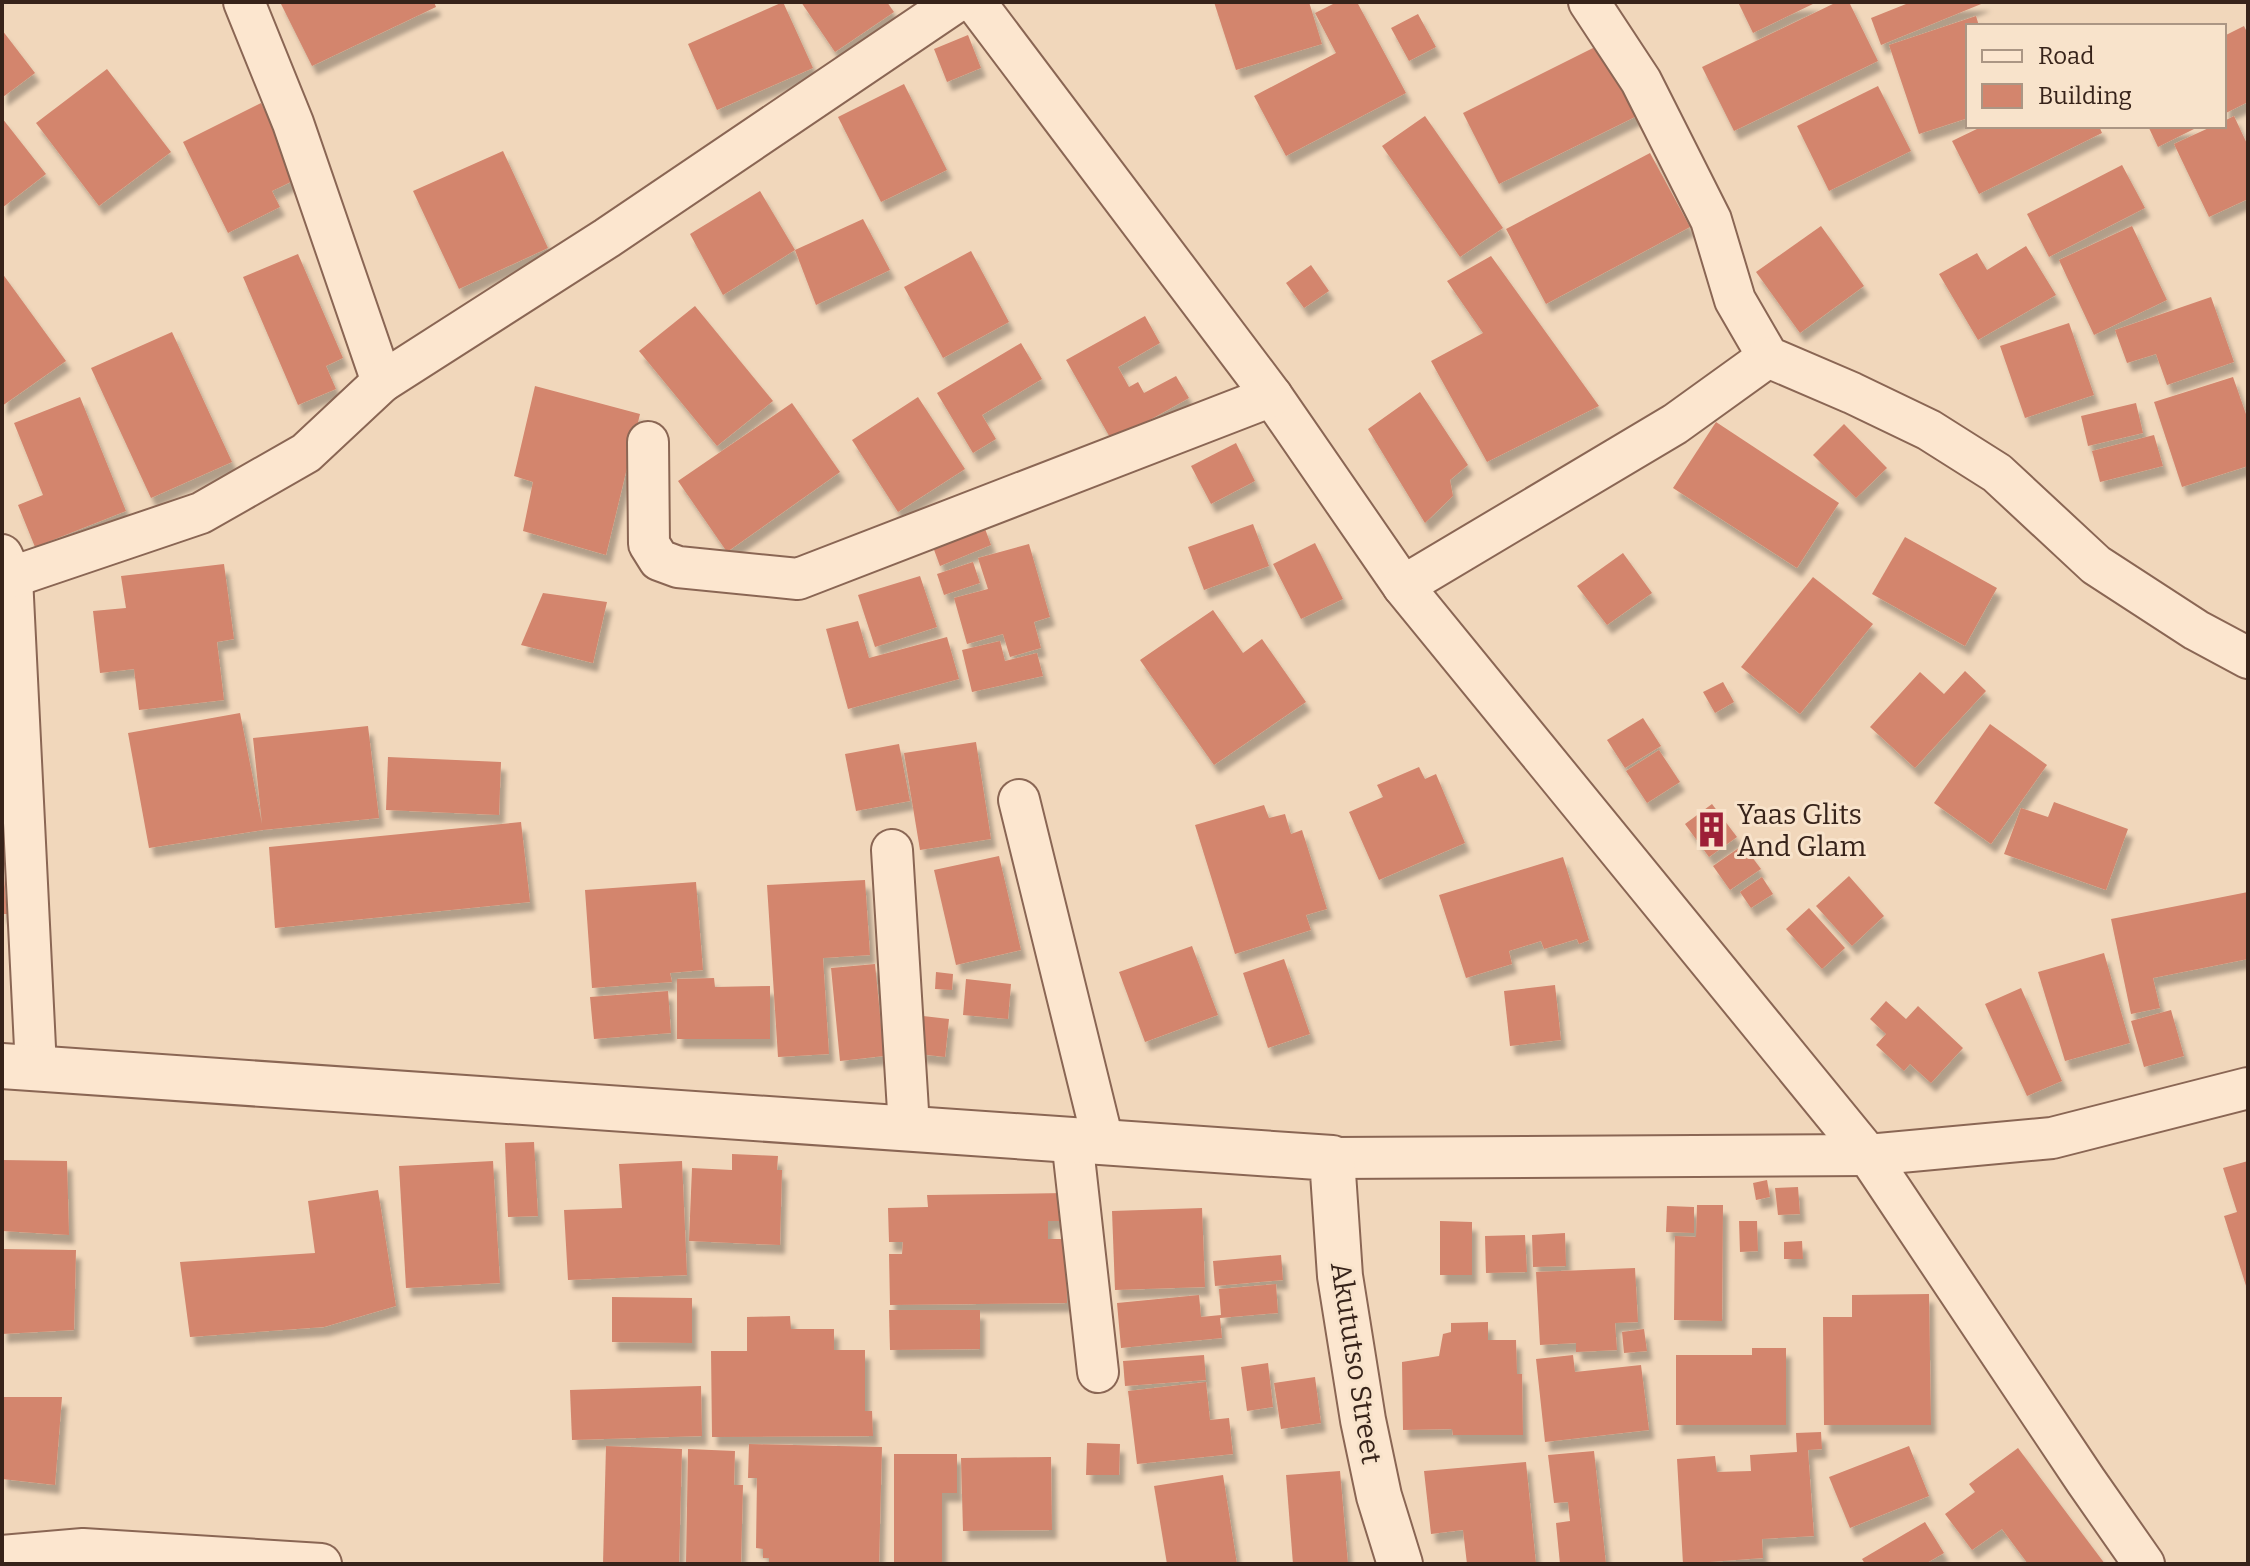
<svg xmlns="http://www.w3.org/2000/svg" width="2250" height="1566" viewBox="0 0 2250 1566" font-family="Bitter,serif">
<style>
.building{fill:#d3856d;filter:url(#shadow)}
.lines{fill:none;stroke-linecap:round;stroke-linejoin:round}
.minor-casing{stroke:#8a6654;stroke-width:44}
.tertiary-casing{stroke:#8a6654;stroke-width:48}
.minor{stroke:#fce6cf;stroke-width:40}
.tertiary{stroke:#fce6cf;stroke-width:44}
.labels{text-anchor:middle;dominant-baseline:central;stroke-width:6;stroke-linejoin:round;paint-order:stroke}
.poi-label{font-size:28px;fill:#37231a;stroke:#f8e3cb;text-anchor:start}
.street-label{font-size:28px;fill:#37231a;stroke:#f8e3cb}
</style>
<defs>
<filter id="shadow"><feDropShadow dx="5" dy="9" stdDeviation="2" flood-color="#0004"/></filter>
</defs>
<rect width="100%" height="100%" fill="#f1d7bb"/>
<!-- building -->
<g class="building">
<path d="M280,2h154l2,5 -124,59z"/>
<path d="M783,2l30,66 -96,42 -29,-66z"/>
<path d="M801,2h86l7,10 -59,40z"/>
<path d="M1214,2h95l13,42 -86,26z"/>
<path d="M1337,2h20l49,91 -120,63 -32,-60 82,-43 -21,-40z"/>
<path d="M1738,2h79l-64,31z"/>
<path d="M1837,2h12l29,59 -144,70 -32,-64z"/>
<path d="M1911,2h75l-105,43 -10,-27z"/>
<path d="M1418,14l18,33 -27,14 -18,-33z"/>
<path d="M1976,16l3,10h-11v92l-49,16 -30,-89z"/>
<path d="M2244,26l4,8v68l-24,12v-78z"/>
<path d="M2,30l33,43 -32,24 -1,-2z"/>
<path d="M968,35l13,33 -34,14 -13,-33z"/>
<path d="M1605,42l36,72 -142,70 -36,-71z"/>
<path d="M107,69l64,83 -72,54 -63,-83z"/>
<path d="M904,84l43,86 -66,32 -43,-85z"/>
<path d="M1878,86l33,65 -82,40 -32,-65z"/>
<path d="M261,103l38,75 -27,13 8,16 -52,26 -45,-91z"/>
<path d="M1425,116l78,112 -43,29 -78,-111z"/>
<path d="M2234,116l14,30v53l-39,18 -35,-73 39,-18h11v-5z"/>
<path d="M2,118l44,56 -44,34z"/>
<path d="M1983,126h116l3,7 -123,61 -27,-53z"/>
<path d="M2148,126h52l-42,21z"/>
<path d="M503,151l45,97 -89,41 -46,-98z"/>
<path d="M1650,153l40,74 -144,77 -40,-75z"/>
<path d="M2122,165l23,43 -96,49 -22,-43z"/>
<path d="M760,191l35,59 -72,45 -33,-61z"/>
<path d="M863,219l27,51 -74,35 -21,-55z"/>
<path d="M1821,226l43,60 -64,47 -44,-61z"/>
<path d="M2132,226l35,74 -73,35 -35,-75z"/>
<path d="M2026,246l30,49 -78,45 -39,-66 38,-21 10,17z"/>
<path d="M971,251l38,71 -66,36 -39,-71z"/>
<path d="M298,254l45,104 -17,8 10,23 -38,16 -55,-128z"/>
<path d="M1491,256l108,150 -112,56 -56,-101 52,-28 -36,-52z"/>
<path d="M1311,265l18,26 -25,17 -18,-25z"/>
<path d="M2,273l64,88 -64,45z"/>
<path d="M2211,297l23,65 -67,23 -11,-31 -29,9 -12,-33z"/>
<path d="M695,306l78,95 -56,45 -78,-95z"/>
<path d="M1145,316l15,27 -42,24 11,20 9,-5 6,11 32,-17 13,22 -77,43 -46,-81z"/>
<path d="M2069,323l25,72 -69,23 -25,-72z"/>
<path d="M172,332l60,130 -81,36 -60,-130z"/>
<path d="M1021,343l21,36 -60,36 14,24 -23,14 -36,-60z"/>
<path d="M2233,377l15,43v46l-66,21 -28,-85z"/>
<path d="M535,386l105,28 -34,141 -83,-24 10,-49 -19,-6z"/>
<path d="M1420,392l48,73 -18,15 3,16 -28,27 -57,-94z"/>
<path d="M80,397l46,114 -91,36 -17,-42 25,-10 -29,-72z"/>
<path d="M918,397l47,72 -67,43 -46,-72z"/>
<path d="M792,403l48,69 -113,80 -49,-71z"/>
<path d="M2136,403l7,30 -55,13 -7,-30z"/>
<path d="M1716,422l123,81 -42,65 -124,-80z"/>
<path d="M1844,424l43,44 -31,30 -43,-43z"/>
<path d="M2154,435l9,31 -63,16 -8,-31z"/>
<path d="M1236,443l19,38 -44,23 -20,-38z"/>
<path d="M1253,524l16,42 -65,24 -16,-43z"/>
<path d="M984,526l7,19 -51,21 -7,-19z"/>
<path d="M1905,537l92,51 -32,58 -93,-52z"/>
<path d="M1315,543l28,56 -42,20 -28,-55z"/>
<path d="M1029,544l21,73 -16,5 7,26 -31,9 -7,-23 -36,10 -13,-46 34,-9 -10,-31z"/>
<path d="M1623,553l29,40 -45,32 -30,-39z"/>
<path d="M973,562l7,21 -36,12 -7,-21z"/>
<path d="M224,564l10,75 -17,3 7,58 -85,10 -5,-41 -34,4 -7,-62 33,-3 -5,-32z"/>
<path d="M920,576l17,51 -62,20 -17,-52z"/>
<path d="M1813,577l60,47 -73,90 -59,-47z"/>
<path d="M543,593l64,9 -14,61 -72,-18z"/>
<path d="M1213,610l30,43 19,-14 44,63 -92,63 -74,-105z"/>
<path d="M858,621l11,37 78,-21 12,42 -111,30 -22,-80z"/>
<path d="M1000,641l5,20 32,-8 6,23 -71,16 -10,-42z"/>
<path d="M1965,671l21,20 -71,77 -45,-41 50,-55 24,22z"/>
<path d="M1723,682l11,20 -19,11 -12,-21z"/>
<path d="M240,713l22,111 -9,-86 115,-12 11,92 -116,12 -114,18 -21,-115z"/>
<path d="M1643,718l18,28 -36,22 -18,-28z"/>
<path d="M1990,724l57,41 -56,79 -57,-41z"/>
<path d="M976,742l15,97 -71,11 -16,-97z"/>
<path d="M899,744l11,57 -54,10 -11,-57z"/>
<path d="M1659,750l21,32 -33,21 -21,-32z"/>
<path d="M388,757l113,5 -2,53 -113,-5z"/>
<path d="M1419,767l6,12 11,-5 29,69 -86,37 -30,-68 34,-15 -6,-12z"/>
<path d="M2054,802l74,27 -22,61 -102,-36 17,-46 27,9z"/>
<path d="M1712,804l25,33 -28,20 -24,-33z"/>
<path d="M1264,805l5,13 16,-4 6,20 11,-4 25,79 -21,6 5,15 -76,24 -40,-129z"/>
<path d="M521,822l9,80 -255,26 -6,-81z"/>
<path d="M1743,845l18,24 -31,21 -17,-24z"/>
<path d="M999,856l22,94 -65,15 -22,-95z"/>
<path d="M1563,857l26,83 -10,4 -2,-5 -33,10 -3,-8 -32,10 3,13 -46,14 -27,-83z"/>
<path d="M2,876h2l3,38h-5z"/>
<path d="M1849,876l35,40 -32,30 -36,-40z"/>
<path d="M1762,877l11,17 -22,14 -11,-16z"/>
<path d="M865,880l5,75 -47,3 6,96 -51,3 -11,-172z"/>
<path d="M696,882l7,88 -33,3 2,9 -80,6 -7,-98z"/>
<path d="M2248,892v67l-95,19 7,30 -29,6 -20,-95z"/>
<path d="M1809,908l36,40 -23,21 -36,-40z"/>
<path d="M1192,946l26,69 -73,27 -26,-70z"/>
<path d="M2104,953l26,90 -65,18 -27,-89z"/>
<path d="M1284,959l26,75 -42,14 -25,-75z"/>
<path d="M875,964l9,92 -44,5 -9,-93z"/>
<path d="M936,972l17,2 -1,16 -17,-1z"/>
<path d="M714,978l1,9 55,-1v53h-93v-60z"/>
<path d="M966,979l45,5 -3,35 -45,-4z"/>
<path d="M1555,985l6,55 -51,6 -6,-55z"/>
<path d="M2021,988l41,93 -35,15 -42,-92z"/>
<path d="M668,991l3,42 -77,6 -4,-42z"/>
<path d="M1886,1001l20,18 12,-13 45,42 -32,35 -21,-19 -6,7 -28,-26 10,-11 -16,-15z"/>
<path d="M2171,1010l13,46 -40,11 -13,-46z"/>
<path d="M923,1016l26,3 -4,38 -26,-3z"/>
<path d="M534,1142l4,74 -30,1 -3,-74z"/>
<path d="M732,1154l46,2 -1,14h5l-2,75 -91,-4 3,-73 40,2z"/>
<path d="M2,1160l65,1 2,74 -67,-4z"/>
<path d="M493,1161l7,122 -94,5 -7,-122z"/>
<path d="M682,1161l5,114 -119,5 -4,-70 58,-2 -3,-44z"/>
<path d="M2248,1161v128h-1l-23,-73 13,-4 -14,-44z"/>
<path d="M1767,1180l3,17 -14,3 -3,-17z"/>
<path d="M1798,1187l2,27 -22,1 -3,-27z"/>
<path d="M378,1190l18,116 -72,21 -134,10 -10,-75 135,-9 -7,-52z"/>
<path d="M1065,1193v28h-17v18h18l1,64 -177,2 -1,-51h13l1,-12h-14l-1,-34 40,-1 -1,-12z"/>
<path d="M1697,1205h26l-1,116 -48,-1 1,-84 21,1z"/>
<path d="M1667,1206l27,1v26l-28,-1z"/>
<path d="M1202,1208l3,79 -90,3 -3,-79z"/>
<path d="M1440,1221l32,1v53h-32z"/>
<path d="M1739,1221h18l1,30 -18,1z"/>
<path d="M1565,1233l1,33 -33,1 -1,-32z"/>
<path d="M1525,1235l2,37 -41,1 -1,-37z"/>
<path d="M1802,1241l1,18h-19v-17z"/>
<path d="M2,1249l74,1 -2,80 -72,4z"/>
<path d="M1281,1255l2,25 -68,6 -2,-25z"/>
<path d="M1635,1268l3,54 -23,1 2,27 -41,2v-9l-36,2 -4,-73z"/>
<path d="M1276,1284l2,29 -58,5 2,20 -101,10 -4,-45 82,-8 2,22 20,-2 -2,-26z"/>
<path d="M1929,1294l2,131h-107l-1,-108h29v-22z"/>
<path d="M612,1297l80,1v45l-80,-1z"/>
<path d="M889,1310h91v39l-90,1z"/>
<path d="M790,1316l1,13h43v21h31v61h7l1,25 -161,1 -1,-86h36v-34z"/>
<path d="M1488,1322v18h28l1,34h5l1,61h-70l-1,-6 -49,1 -1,-68 37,-6 4,-22 8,-2v-9z"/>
<path d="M1644,1329l3,22 -23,2 -2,-21z"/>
<path d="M1752,1348h34v77h-110v-70h76z"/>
<path d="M1204,1355l2,25 -81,6 -2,-25z"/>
<path d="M1573,1355l2,17 66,-7 8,65 -104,12 -9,-83z"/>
<path d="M1268,1363l5,44 -26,4 -6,-44z"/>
<path d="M1315,1377l6,46 -40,6 -7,-46z"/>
<path d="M1206,1382l4,38 19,-2 4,36 -96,10 -9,-73z"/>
<path d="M701,1386l1,50 -130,4 -2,-50z"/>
<path d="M2,1397h60l-7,88 -53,-6z"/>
<path d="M1821,1432l1,17 -14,1 6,86 -52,3 1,19 -80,6 -6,-105 38,-3 2,16 34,-1 -1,-16 47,-3 -1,-19z"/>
<path d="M1087,1443l33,1 -1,31h-33z"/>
<path d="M749,1444l133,3 -3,117h-110v-6h-6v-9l-7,-1 1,-70h-9z"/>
<path d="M606,1446l76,3 -3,115h-76z"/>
<path d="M1909,1446l20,50 -79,32 -21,-51z"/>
<path d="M2018,1448l87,116h-77l-26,-35 -30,21 -27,-36 30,-22 -6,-8z"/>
<path d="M688,1449l47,2 -1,34h9l-2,79h-55z"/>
<path d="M1594,1451l12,113h-46l-4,-41 14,-2 -2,-19 -14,1 -6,-48z"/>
<path d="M894,1454h63v39h-15v71h-48z"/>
<path d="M1051,1457l1,73 -89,1 -2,-73z"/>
<path d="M1526,1462l10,102h-69l-4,-34 -32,4 -7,-63z"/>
<path d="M1340,1471l8,93h-55l-7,-89z"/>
<path d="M1223,1475l14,89h-70l-13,-78z"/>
<path d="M1925,1522l19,31 -19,11h-60l-3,-5z"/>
</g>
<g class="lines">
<defs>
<g id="minor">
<path d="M244,2l49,121 89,259"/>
<path d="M975,2l297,394 131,190 465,569 218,326 58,83"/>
<path d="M1589,2l52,79 70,139 24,80 33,57 84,36 77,37 68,43 99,92 100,65 52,28"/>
<path d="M648,442l1,102 10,16 19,7 120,12 474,-183"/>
<path d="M2,555l10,22 24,491"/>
<path d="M12,577l189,-64 105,-60 76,-71 225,-144 349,-236"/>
<path d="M1403,586l272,-162 93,-67"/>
<path d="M1019,800l84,341"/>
<path d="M892,850l17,277"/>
<path d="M1072,1139l26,233"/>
<path d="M1332,1158l536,-3 184,-17 196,-50"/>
<path d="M2,1556l81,-7 238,15"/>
</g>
<path id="tertiary" d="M2,1066l1330,92 8,118 23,144 16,76 21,68"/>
</defs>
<!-- minor casing -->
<use href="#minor" class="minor-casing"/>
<!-- tertiary casing -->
<use href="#tertiary" class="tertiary-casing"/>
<!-- minor -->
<use href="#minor" class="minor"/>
<!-- tertiary -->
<use href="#tertiary" class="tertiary"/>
</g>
<!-- icons -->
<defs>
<symbol id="building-bare" viewBox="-9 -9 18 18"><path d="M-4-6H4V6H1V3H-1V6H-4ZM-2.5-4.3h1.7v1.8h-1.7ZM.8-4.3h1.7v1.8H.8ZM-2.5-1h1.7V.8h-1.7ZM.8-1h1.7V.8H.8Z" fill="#9d1f37" stroke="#f8e3cb" stroke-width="2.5" paint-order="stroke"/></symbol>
</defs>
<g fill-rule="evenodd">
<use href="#building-bare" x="1686" y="804" width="51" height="51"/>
</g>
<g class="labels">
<!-- poi labels -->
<g class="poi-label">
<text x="1737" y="814">Yaas Glits<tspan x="1737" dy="32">And Glam</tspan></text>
</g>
<!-- street labels -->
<g class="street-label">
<text transform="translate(1356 1363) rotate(81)">Akututso Street</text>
</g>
</g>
<!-- border -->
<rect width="2250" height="1566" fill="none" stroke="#37231a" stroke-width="8"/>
<!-- legend -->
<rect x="1966" y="24" width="260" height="104" fill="#f8e3cb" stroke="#ab9684" stroke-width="2"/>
<rect x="1982" y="50" width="40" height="12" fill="#fce6cf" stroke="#ab9684" stroke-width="2"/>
<text x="2038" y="64" font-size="24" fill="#37231a">Road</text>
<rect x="1982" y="84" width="40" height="24" fill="#d3856d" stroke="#ab9684" stroke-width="2"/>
<text x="2038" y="104" font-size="24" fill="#37231a">Building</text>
</svg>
